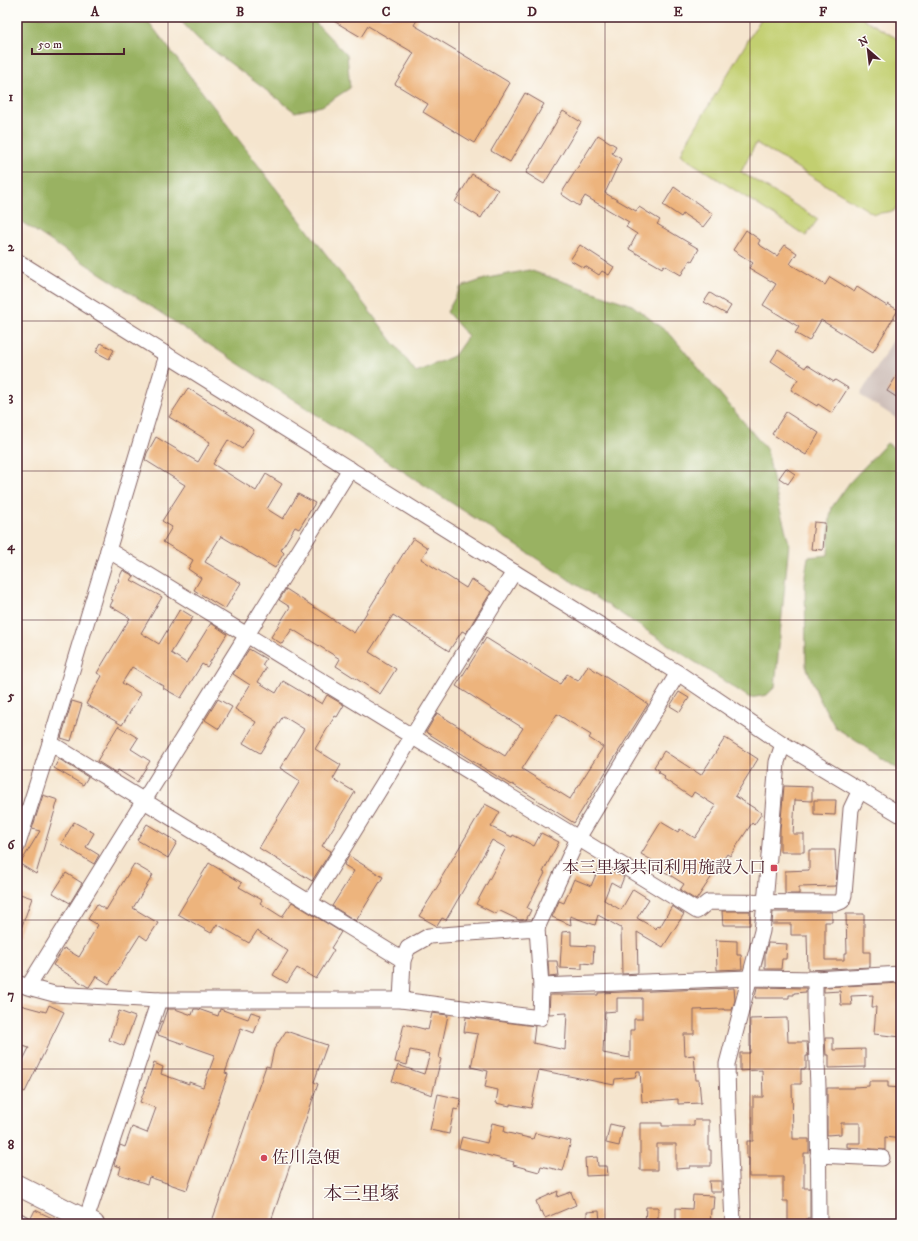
<svg xmlns="http://www.w3.org/2000/svg" width="918" height="1241" viewBox="0 0 918 1241" font-family="'IM FELL DW Pica','Noto Serif JP',serif">
<style>
.industrial{fill:#cfc0ba}
.green{fill:#c2cf70;stroke:#86774e}
.forest{fill:#99b262;stroke:#726846}
.building{fill:#edb47d;fill-rule:evenodd}
.lines{fill:none;stroke-linecap:round;stroke-linejoin:round}
.minor-casing{stroke:#866464;stroke-width:17}
.major-casing{stroke:#866464;stroke-width:22}
.minor{stroke:#fff;stroke-width:15}
.major{stroke:#fff;stroke-width:20}
.grid{fill:none;stroke:#4a1f2b;stroke-width:1;stroke-opacity:0.55}
.poi-dot{fill:#d1495b;stroke:#fdfcf7;stroke-width:1.5}
.labels{text-anchor:middle;dominant-baseline:central;stroke-width:3;stroke-linejoin:round;paint-order:stroke}
.poi-label{font-size:17px;fill:#4a1f2b;stroke:#fdfcf7;text-anchor:end}
.quarter-label{font-size:19px;fill:#4a1f2b;stroke:#fdfcf7}
.neatline{fill:none;stroke:#4a1f2b;stroke-width:1.5}
.grid-label{font-size:13px;text-anchor:middle;font-weight:bold;fill:#4a1f2b}
</style>
<rect width="100%" height="100%" fill="#fdfcf7"/>
<filter id="ink" filterUnits="userSpaceOnUse"><feTurbulence type="fractalNoise" baseFrequency=".025" numOctaves="2"/><feDisplacementMap in="SourceGraphic" scale="8" xChannelSelector="R" yChannelSelector="G"/><feConvolveMatrix kernelMatrix="1 2 1 2 8 2 1 2 1" color-interpolation-filters="sRGB"/></filter>
<filter id="wash" filterUnits="userSpaceOnUse"><feTurbulence type="fractalNoise" baseFrequency=".012" numOctaves="4" result="noise"/><feDisplacementMap in="SourceGraphic" scale="16" xChannelSelector="R" yChannelSelector="G"/><feGaussianBlur stdDeviation="0.9" result="paint"/><feColorMatrix in="noise" values="0 0 0 0 0 0 0 0 0 0 0 0 0 0 0 0 0 1.4 0 .05"/><feComposite in="paint" operator="in"/></filter>
<g filter="url(#wash)">
<rect width="100%" height="100%" fill="#f5e5ce"/>
<!-- industrial -->
<path class="industrial" d="M901,327v94l-41,-26z"/>
<!-- green -->
<path class="green" d="M762,17h99l40,24v158l-7,12 -20,3 -118,-71 -15,29 77,47 -12,17 -118,-76 -7,-6 4,-9z"/>
<!-- forest -->
<g class="forest">
<path d="M17,17h128l271,355 38,-16 14,-20 -21,-24 14,-25 27,-9 41,-8 103,35 39,30 96,115 11,52 11,41 -14,144 -8,8 -17,3 -733,-479z"/>
<path d="M177,17h133l37,38 3,33 -28,18 -27,6 -97,-73z"/>
<path d="M887,443l14,10v318l-66,-44 -16,-29 -13,-32 -1,-91 3,-18 20,-2 2,-38 2,-10 18,-25z"/>
</g>
<g id="blocks">
<!-- building -->
<g class="building">
<path d="M327,17h92l-5,8 96,58 -36,60 -51,-31 5,-8 -33,-20 19,-31 -46,-27 -7,11z"/>
<path d="M525,93l19,11 -34,58 -19,-11z"/>
<path d="M563,111l18,11 -37,62 -18,-11z"/>
<path d="M598,135l18,11 -4,7 9,6 -16,34 31,18 3,-4 21,13 -3,4 42,25 -7,12 -2,-1 -9,15 -17,-10 -2,3 -33,-19 8,-15 -11,-7 3,-5 -44,-26 -6,10 -18,-12z"/>
<path d="M472,174l26,16 -17,28 -26,-16z"/>
<path d="M674,187l39,27 -10,13 -18,-12 -2,-1 -2,3 -18,-12z"/>
<path d="M746,230l14,10 -2,4 19,12 8,-11 12,8 -7,11 35,21 5,-8 24,15 3,-5 30,19 1,-2 10,6 -25,42 -52,-32 -12,21 -14,-8 4,-6 -36,-22 13,-21 -27,-16 4,-5 -20,-13z"/>
<path d="M580,245l34,22 -5,8 -7,-4 -3,4 -14,-9 -1,2 -14,-8z"/>
<path d="M710,293l21,13 -5,8 -22,-12z"/>
<path d="M101,343l13,7 -5,9 -13,-7z"/>
<path d="M778,350l27,18 2,-3 27,17 1,-2 13,8 -16,25 -14,-9 -1,2 -26,-16 7,-11 -27,-18z"/>
<path d="M901,369v31l-14,-9z"/>
<path d="M188,388l66,42 -12,19 -14,-9 -15,24 43,27 10,-17 16,10 -15,25 16,10 15,-25 17,9 -16,26 -4,-2 -14,23 3,3 -9,15 -54,-32 -16,26 36,21 -16,26 -31,-19 7,-12 -13,-9 5,-9 -30,-18 9,-15 -10,-6 23,-36 -40,-25 2,-7 9,-16 42,25 12,-20 -41,-25z"/>
<path d="M786,412l33,21 -13,22 -34,-21z"/>
<path d="M786,468l9,6 -7,10 -9,-6z"/>
<path d="M814,522l11,1 -2,27 -12,-1z"/>
<path d="M413,538l15,10 -7,11 45,29 5,-9 20,13 -25,41 -4,-2 -13,20 -56,-36 -24,37 27,17 -16,25 -44,-28 4,-7 -48,-30 -10,15 -11,-7 19,-30 -11,-7 7,-11 68,44z"/>
<path d="M123,570l11,6 -3,4 31,17 -21,36 18,11 21,-35 13,8 -22,36 15,10 25,-40 16,11 -20,33 -5,-3 -21,34 -18,-10 1,-2 -32,-19 -10,16 19,11 -19,31 -36,-21 16,-28 -5,-3 33,-55 -20,-12 3,-6 -2,-1 5,-12 -1,-1 4,-5 -1,-1z"/>
<path d="M486,638l74,46 7,-10 11,7 10,-15 60,38 -74,119 -62,-39 -1,1 -85,-53 11,-19 68,43 18,-28 -67,-42zM557,714l34,21 -2,3 14,9 -33,52 -48,-30z"/>
<path d="M249,649l17,10 -4,6 4,3 -8,14 18,11 7,-12 39,23 5,-9 17,10 -7,12 -2,-1 -20,33 26,16 -8,14 22,13 -33,54 9,5 -19,30 -53,-33 41,-67 -20,-13 24,-39 -21,-13 -23,37 -17,-10 13,-21 -21,-13 15,-24 -17,-11z"/>
<path d="M679,692l10,6 -9,14 -10,-6z"/>
<path d="M218,699l14,8 -13,22 -14,-9z"/>
<path d="M72,701l10,3 -11,37 -10,-3z"/>
<path d="M118,726l20,12 -7,11 19,12 -13,21 -19,-12 -2,3 -19,-12z"/>
<path d="M725,738l33,21 -23,37 27,17 -8,12 -2,-2 -22,33 -3,-2 -31,46 -16,-10 4,-6 -30,-19 1,-3 -14,-8 20,-32 17,10 2,-3 15,9 21,-32 -22,-14 -3,5 -27,-18 1,-3 -7,-4 2,-1 -6,-4 10,-16 37,24z"/>
<path d="M59,759l29,18 -5,8 -29,-17z"/>
<path d="M784,786l28,1v14l-17,-1 -2,34h11v18h-24v-22z"/>
<path d="M43,795l15,5 -22,74 -16,-10 20,-33 -8,-2z"/>
<path d="M814,800h22l-1,15 -21,-1z"/>
<path d="M485,804l15,8 -9,15 21,10 1,-2 21,11 7,-13 18,9 -16,30 2,1 -18,35 4,2 -5,10h-7l-21,-10 -2,4 -20,-10 30,-56 -14,-8 -46,80 -4,-2 -5,8 -18,-10 22,-35 -1,-1z"/>
<path d="M74,822l20,11 -8,14 13,8 -5,9 -33,-20z"/>
<path d="M147,824l30,18 -9,16 -31,-18z"/>
<path d="M809,850h26l1,21h1l-1,15 -37,1v7h-14v-23l24,-1z"/>
<path d="M349,856l34,21 -27,44 -24,-15 22,-35 -10,-6z"/>
<path d="M209,863l33,20 -3,4 23,13 -2,3 22,14 10,-15 49,30 -10,16 3,2 -18,29 -19,-11 -10,15 -14,-8 15,-24 -31,-20 -8,12 -32,-19 -6,9 -33,-19z"/>
<path d="M134,864l19,11 -20,33 25,15 -11,17 -7,-5 -31,49 -13,-8 -7,11h-1l-35,-22 11,-17 15,9 19,-32 -10,-6 9,-15 9,6z"/>
<path d="M600,865l14,5 -1,2 11,5 -4,10 -9,-5 -7,18 17,10 12,-21 16,10 -12,19 19,11 1,-3 3,1 12,-21 12,8 -21,33 -26,-15 1,41 -16,1 -1,-46 -23,-13 -3,10 -25,-9 1,9 -19,-8 7,-16 5,2 10,-24 17,7z"/>
<path d="M66,873l16,10 -12,20 -17,-10z"/>
<path d="M17,893l15,5 -14,39h-1z"/>
<path d="M722,911h28v14h-27z"/>
<path d="M773,912h59v10h-7v38h19v-7h3l-1,-39h18v38h6v15l-62,3 -1,-35h-16v-11h-19z"/>
<path d="M571,931v14l23,1 -1,18 -11,-1v6l-22,-1 2,-36z"/>
<path d="M716,940l21,1v14h4l1,14 -25,1z"/>
<path d="M768,943l19,1 -1,15h-4l-1,10h-16v-15z"/>
<path d="M548,961h9l2,15 -10,1z"/>
<path d="M901,983v54l-27,-3 2,-27h-4l1,-12 -22,1 1,9h-11l-1,-14 -16,1v-5z"/>
<path d="M757,987l49,1v4l-12,1v2h-5v3h-34z"/>
<path d="M734,988l1,12 -3,10h-8v-1l-30,1v24h-10l1,22 9,-1 2,25h3l2,23 -23,1v-5l-36,3 -2,-31h-3l-2,6 -20,2 -1,6 -75,-15 -8,38 -21,-4v2l-14,-3 2,-13 -13,-3 3,-16 -17,-4 7,-33 -14,-2 2,-15 69,9 -2,17 32,7 2,-37 -18,1 1,-19h48v-2zM617,998h25v21h-8v11h-4v28l-27,-5 2,-41 12,-1z"/>
<path d="M20,1005l26,7 3,-7 15,7 -39,80 -8,-4v-16l12,-24 -12,-4v-28z"/>
<path d="M167,1009h8l17,6 2,-6h4l20,7 2,-7 28,10 3,-7 10,3 -7,18 -13,-5 -16,45 3,1 -41,116 -38,-13 -2,7 -28,-10 2,-7 -7,-2 6,-20 5,2 7,-20 15,6 9,-25 -16,-6 14,-39 9,4 -2,7 28,10v-2l14,5 12,-32 -57,-20z"/>
<path d="M119,1011l16,6 -11,29 -15,-6z"/>
<path d="M432,1013l16,2 -9,43 2,1 -9,36 -40,-14 6,-16 26,9 6,-20 -20,-4 -3,15 -12,-3 9,-38 24,6z"/>
<path d="M787,1018l1,24h19l1,14h-2v13h-5v15h-9l1,55h16v14h-5v35h6v30h-3v4h-19v-21h-5v-24h-34v-19h-2v-17h6v-44h10l-1,-27 -22,1v-18h10v-34z"/>
<path d="M286,1031l41,14 -13,37 4,2 -48,140h-59l55,-158 4,1 4,-18z"/>
<path d="M825,1038h8v12l32,-1v18l-36,1v-13h-3z"/>
<path d="M869,1081h19v6l13,1v51l-16,-2v13l-38,-3v-4h13v-20h-19v11l-14,1v-47h27v-1l15,-1z"/>
<path d="M438,1094l23,5 -3,11 -4,-1 -5,25 -19,-4z"/>
<path d="M694,1120h15v30h2v16h-21v2l-14,1v-25h-19v26h-17v-47h22v3h32z"/>
<path d="M492,1123l13,3 -1,6 29,7 2,-6 36,8 -8,30 -22,-5 -2,6 -26,-7 1,-3 -55,-14 3,-11 25,6z"/>
<path d="M610,1124l13,3 -4,19 -13,-3z"/>
<path d="M597,1157l1,9h9l1,9 -22,1 -1,-18z"/>
<path d="M709,1181h12v11h-11z"/>
<path d="M558,1191l-1,6 14,-5 5,13 -31,13 -3,-7 -2,1 -4,-11z"/>
<path d="M693,1195l21,1 -1,13h-2l-1,15 -34,-1v-15l16,1z"/>
<path d="M646,1207h12v17l-13,-1z"/>
<path d="M35,1210l30,14h-27l-6,-3 -1,-3z"/>
<path d="M599,1211l1,10 -13,1v-10z"/>
</g>
</g>
</g>
<g filter="url(#ink)">
<use href="#blocks" fill-opacity="0" stroke="#866464" stroke-width="1"/>
<g class="lines">
<defs>
<g id="minor">
<path d="M17,261l497,311 164,101 105,71 118,71"/>
<path d="M108,550l589,361 11,-9 129,1 5,-2 2,-6 7,-86 9,-19"/>
<path d="M50,743l353,217"/>
<path d="M17,847l33,-104 117,-388"/>
<path d="M310,902l204,-330"/>
<path d="M537,928l41,-90 100,-165"/>
<path d="M815,979v33l3,75 1,137"/>
<path d="M17,983l11,4 26,7 105,6h242l139,18 1,-32 208,-8 66,1 86,-5"/>
<path d="M28,987l322,-518"/>
<path d="M401,1000l2,-40 5,-12 21,-12 108,-8 4,58"/>
<path d="M818,1155l64,3"/>
<path d="M17,1220l7,4"/>
<path d="M86,1220l73,-220"/>
<path d="M733,1224l-5,-115 -1,-45 35,-133 3,-28 12,-141 6,-18"/>
</g>
<path id="major" d="M17,1185l77,39"/>
</defs>
<!-- minor casing -->
<use href="#minor" class="minor-casing"/>
<!-- major casing -->
<use href="#major" class="major-casing"/>
<!-- minor -->
<use href="#minor" class="minor"/>
<!-- major -->
<use href="#major" class="major"/>
</g>
</g>
<!-- grid -->
<path class="grid" d="M168,17v1207M313,17v1207M459,17v1207M605,17v1207M750,17v1207M17,172h884M17,321h884M17,471h884M17,620h884M17,770h884M17,920h884M17,1069h884"/>
<!-- markers -->
<g class="poi-dot">
<rect x="770" y="864" width="8" height="8" rx="2"/>
<circle cx="264" cy="1158" r="4"/>
</g>
<g class="labels">
<!-- poi labels -->
<g class="poi-label">
<text x="766" y="868">本三里塚共同利用施設入口</text>
<text x="272" y="1158" text-anchor="start">佐川急便</text>
</g>
<!-- quarter labels -->
<g class="quarter-label">
<text x="361" y="1194">本三里塚</text>
</g>
</g>
<!-- margin -->
<rect width="918" height="1241" fill="none" stroke="#fdfcf7" stroke-width="44"/>
<!-- north arrow -->
<g transform="translate(868 50) rotate(332)" stroke="#fdfcf7" stroke-width="3" paint-order="stroke">
<path d="M0-3L7 15L0 10L-7 15Z" fill="#4a1f2b"/>
<text y="-6" font-size="11" font-weight="bold" text-anchor="middle" fill="#4a1f2b">N</text>
</g>
<!-- scale -->
<path d="M32 48v6h92v-6" fill="none" stroke="#4a1f2b" stroke-width="2"/>
<text x="38" y="48" font-size="12" fill="#4a1f2b" stroke="#fdfcf7" stroke-width="3" paint-order="stroke">50 m</text>
<rect x="22" y="22" width="874" height="1197" class="neatline"/>
<g class="grid-label">
<text x="95" y="16">A</text>
<text x="240" y="16">B</text>
<text x="386" y="16">C</text>
<text x="532" y="16">D</text>
<text x="678" y="16">E</text>
<text x="823" y="16">F</text>
<text x="11" y="101">1</text>
<text x="11" y="251">2</text>
<text x="11" y="401">3</text>
<text x="11" y="550">4</text>
<text x="11" y="700">5</text>
<text x="11" y="849">6</text>
<text x="11" y="999">7</text>
<text x="11" y="1149">8</text>
</g>
</svg>
